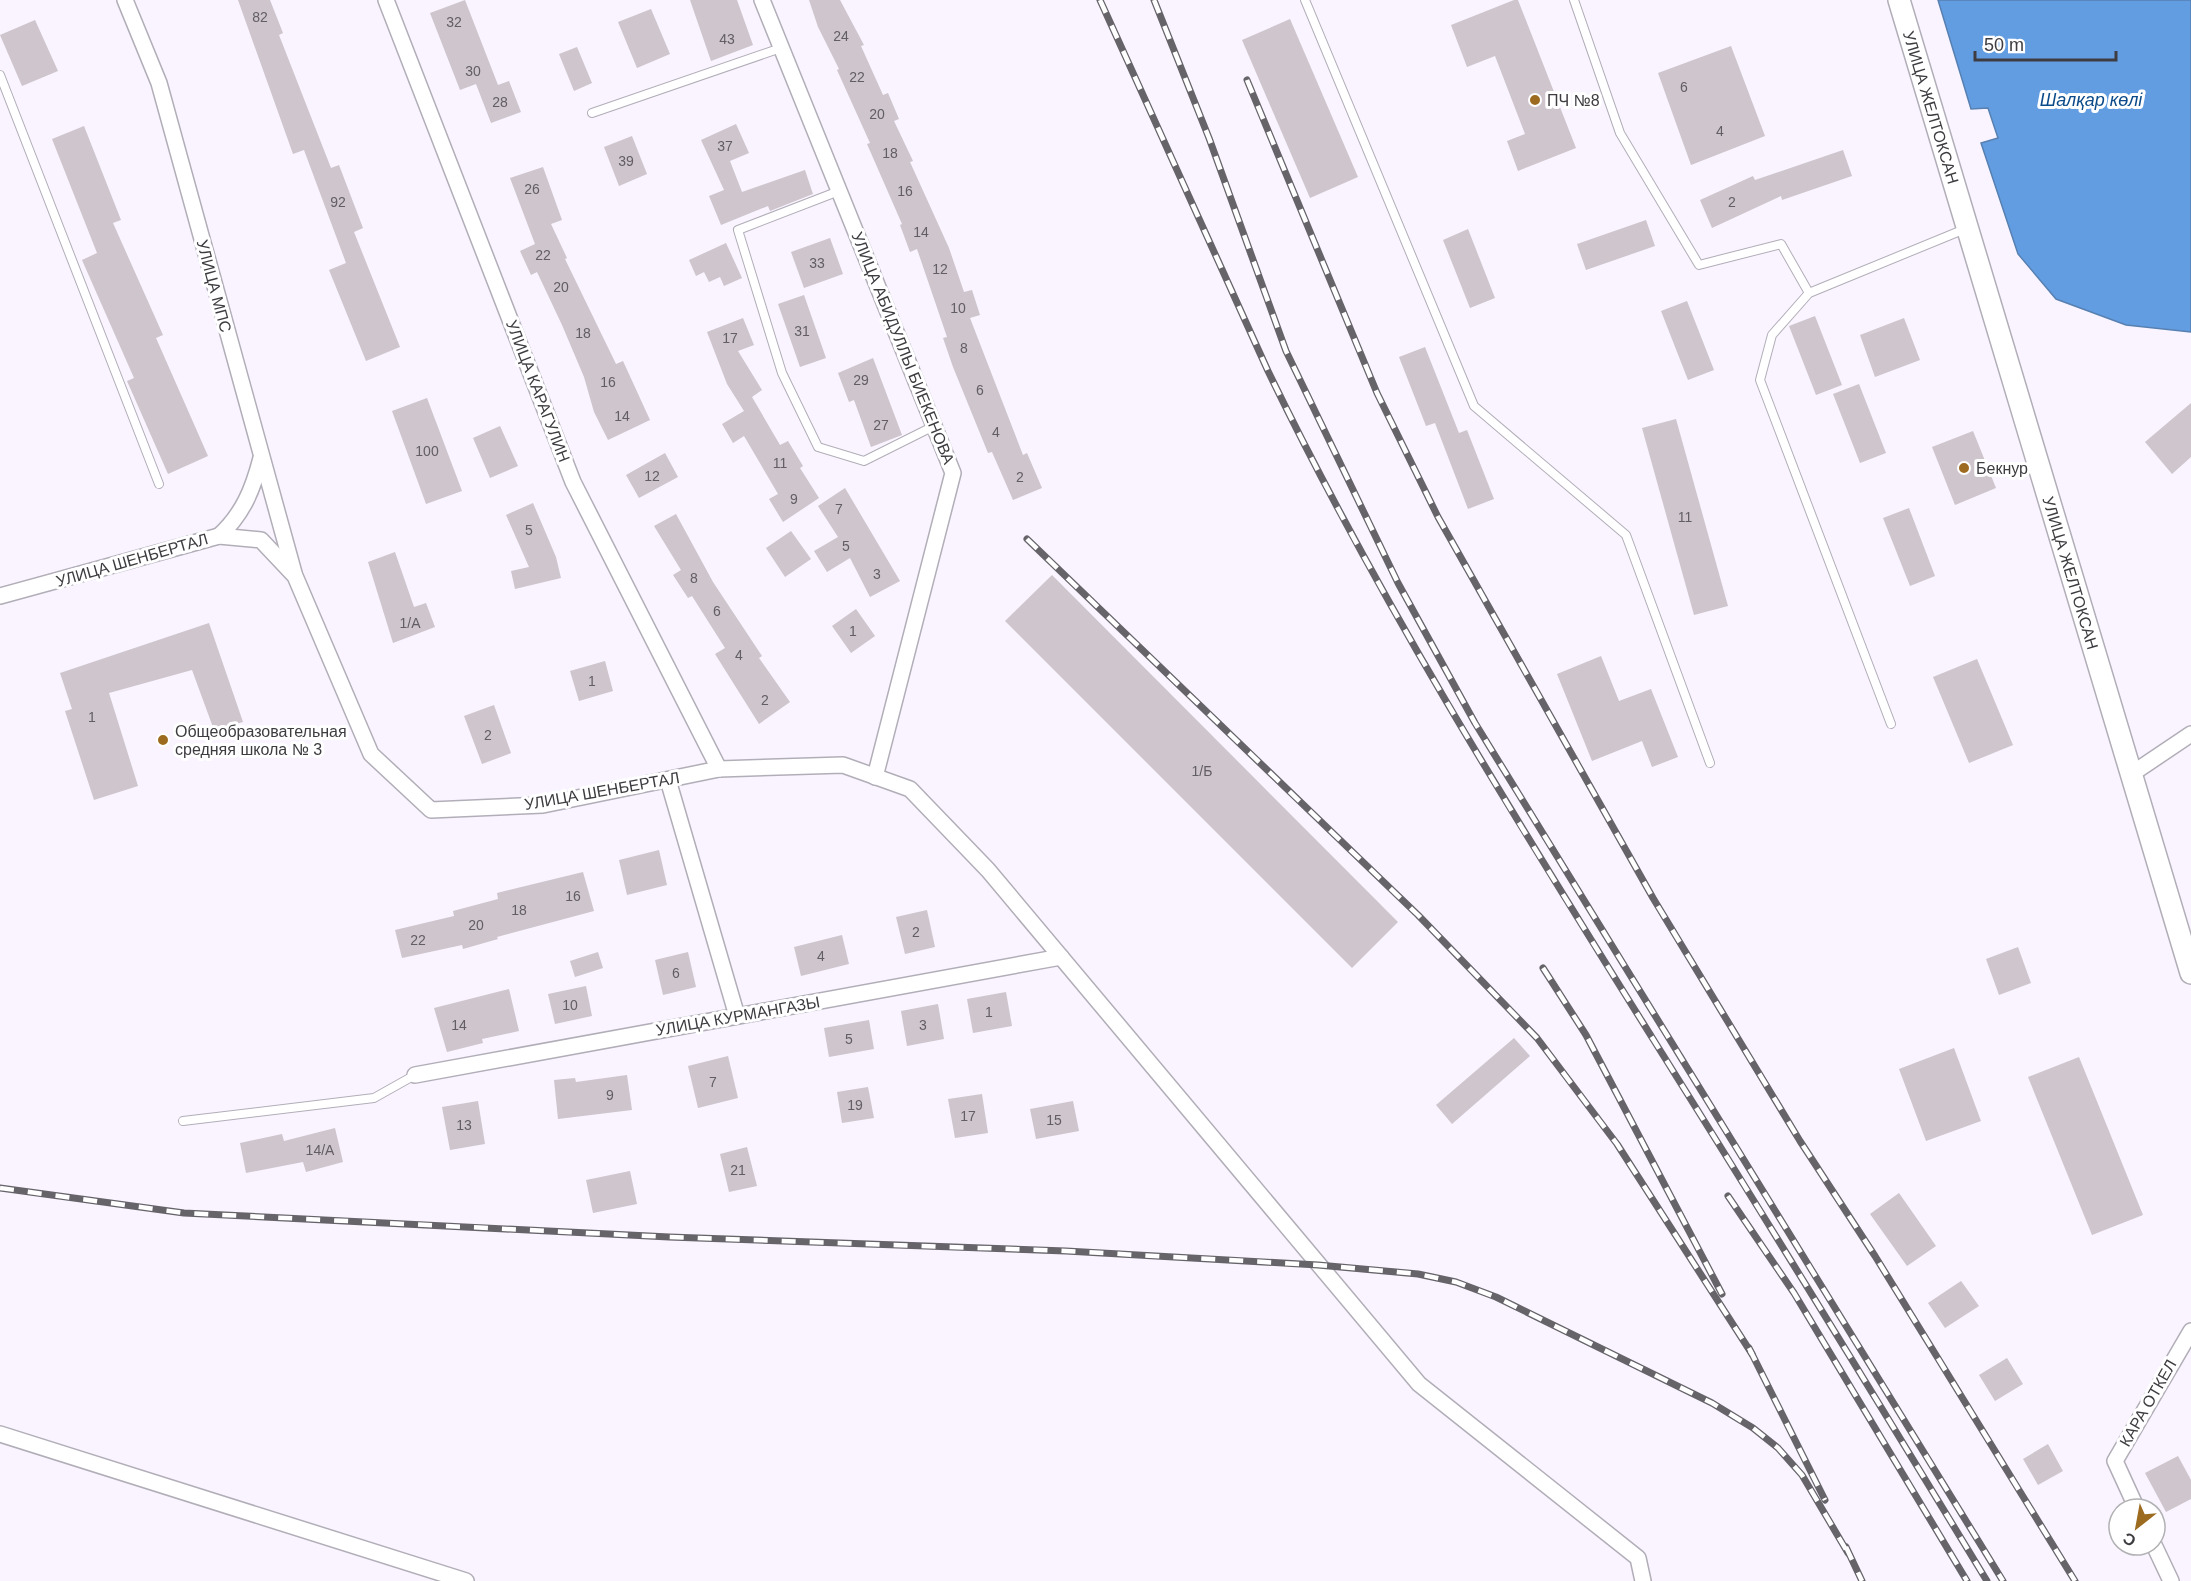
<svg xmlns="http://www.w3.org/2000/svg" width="2191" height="1581" viewBox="0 0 2191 1581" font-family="Arial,sans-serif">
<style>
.water{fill:#629de2;stroke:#5780b1;stroke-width:1.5}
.building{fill:#cec5cd}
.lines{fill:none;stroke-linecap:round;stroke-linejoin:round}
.service-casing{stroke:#b2aeb8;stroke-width:10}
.minor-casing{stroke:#b2aeb8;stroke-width:18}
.secondary-casing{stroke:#b2aeb8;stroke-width:24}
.service{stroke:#fff;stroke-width:8}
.minor{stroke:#fff;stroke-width:15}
.secondary{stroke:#fff;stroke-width:21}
.rail-casing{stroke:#666369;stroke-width:7}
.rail{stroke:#fff;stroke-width:4.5;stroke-dasharray:14;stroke-linecap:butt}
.poi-dot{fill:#9d6b20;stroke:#fff;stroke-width:2}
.labels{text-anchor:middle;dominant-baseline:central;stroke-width:6;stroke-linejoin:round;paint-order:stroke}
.number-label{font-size:14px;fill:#625e63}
.poi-label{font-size:16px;fill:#3e3c40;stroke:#fff;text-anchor:start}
.street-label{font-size:16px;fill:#3e3c40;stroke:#fff}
.water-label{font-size:18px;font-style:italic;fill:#0b4b8a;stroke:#fff}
</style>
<rect width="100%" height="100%" fill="#f9f4ff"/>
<!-- water -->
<path class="water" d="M1938,0h253v332l-65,-7 -70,-26 -38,-45 -37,-111 17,-5 -10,-30 -17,1z"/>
<!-- building -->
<g class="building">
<path d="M238,0h32l13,33 -4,2 52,133 8,-3 24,63 -9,4 46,115 -34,14 -37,-91 17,-7 -42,-113 -11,4z"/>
<path d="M465,0l33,85 11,-4 12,31 -30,11 -15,-39 -16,6 -30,-77z"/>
<path d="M690,0h47l16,45 -42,16z"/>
<path d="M809,0h31l24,45 -3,1 22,49 5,-2 11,26 -5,2 19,40 -3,1 39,86 15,44 8,-2 8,25 -10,3 53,137 4,-2 15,35 -29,12 -21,-48 -4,1 -35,-86 -10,-29 4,-1 -30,-88 -7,3 -10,-27 2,-1 -35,-80 3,-1 -33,-73 2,-1 -21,-42z"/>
<path d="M1514,0h4l58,148 -58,23 -11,-30 18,-7 -30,-78 -28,11 -16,-42z"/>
<path d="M651,9l19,45 -33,14 -19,-46z"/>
<path d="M1290,19l68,158 -48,21 -68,-158z"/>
<path d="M35,20l23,51 -36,15 -22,-51z"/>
<path d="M1731,46l34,90 -74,29 -33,-92z"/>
<path d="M577,47l15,36 -18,8 -15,-37z"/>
<path d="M736,124l13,29 -19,8 12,31 63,-22 8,24 -43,17 -2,-5 -47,19 -12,-29 15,-6 -23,-50z"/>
<path d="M84,126l37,94 -8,3 50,112 -7,3 52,118 -40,18 -41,-93 7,-3 -52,-118 15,-7 -45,-114z"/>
<path d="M632,136l15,38 -28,12 -15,-39z"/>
<path d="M1843,150l9,26 -70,24 -1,-4 -69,32 -12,-28 53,-24 2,4z"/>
<path d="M543,167l19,53 -11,4 16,34 -2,1 51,105 7,-3 27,59 -42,20 -14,-28 -10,-35 -22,-52 -25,-53 -6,3 -11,-24 15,-7 -25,-66z"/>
<path d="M1646,220l9,26 -69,24 -9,-26z"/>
<path d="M1468,229l27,69 -25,10 -27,-68z"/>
<path d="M830,238l13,36 -39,14 -13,-36z"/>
<path d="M726,243l16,35 -18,8 -4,-9 -11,5 -5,-10 -8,4 -7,-16z"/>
<path d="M804,295l22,63 -26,9 -22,-63z"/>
<path d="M1687,301l27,69 -26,10 -27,-69z"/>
<path d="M1815,316l27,69 -26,10 -27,-69z"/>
<path d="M743,318l11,27 -16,6 24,39 -10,7 28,48 8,-4 15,25 -3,2 19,30 -36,24 -14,-23 9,-5 -34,-58 -11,7 -11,-19 22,-13 -17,-27 -20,-52z"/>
<path d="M1904,318l16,42 -45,17 -15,-42z"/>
<path d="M1425,347l34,86 8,-3 27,69 -26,10 -33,-86 -9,3 -27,-69z"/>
<path d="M873,358l29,77 -31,12 -17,-47 -5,2 -11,-29z"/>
<path d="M1859,384l27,69 -26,10 -27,-69z"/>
<path d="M427,398l35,93 -36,13 -34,-93z"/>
<path d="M2191,403v54l-19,17 -27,-32z"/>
<path d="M1676,419l52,187 -34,9 -52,-187z"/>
<path d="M500,426l18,40 -28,12 -17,-40z"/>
<path d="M1973,431l23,57 -41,17 -23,-58z"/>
<path d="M665,453l13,24 -39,21 -13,-23z"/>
<path d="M845,488l55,93 -30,16 -20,-39 -23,14 -13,-21 24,-14 -20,-31z"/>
<path d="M533,503l23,54 5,21 -46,11 -4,-18 18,-4 -23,-52z"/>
<path d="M1909,508l26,68 -25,10 -27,-68z"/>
<path d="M676,514l37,68 49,74 -3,2 31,44 -31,22 -44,-70 10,-6 -33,-52 -4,2 -15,-23 8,-5 -27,-44z"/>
<path d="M791,531l20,28 -26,18 -19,-29z"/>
<path d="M395,552l19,55 12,-4 9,24 -42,16 -25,-81z"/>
<path d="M1052,575l346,347 -46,46 -347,-347z"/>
<path d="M856,609l19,27 -24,17 -19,-27z"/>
<path d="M209,623l34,99 -29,8 -22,-60 -83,23 29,93 -44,14 -29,-89 7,-2 -12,-36z"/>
<path d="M1601,656l18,45 32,-12 27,68 -26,10 -10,-26 -50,20 -35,-87z"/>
<path d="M1977,659l36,86 -44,18 -36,-86z"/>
<path d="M605,661l8,30 -34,10 -9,-30z"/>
<path d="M494,705l17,48 -29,11 -18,-48z"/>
<path d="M659,850l8,35 -40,10 -8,-35z"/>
<path d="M583,872l11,39 -97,26 1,2 -35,10 -1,-4 -60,13 -7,-28 59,-14 -1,-5 45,-12 -1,-6z"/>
<path d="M927,910l8,37 -30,7 -9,-37z"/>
<path d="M842,935l7,29 -48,12 -7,-29z"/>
<path d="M2018,947l13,36 -32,12 -13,-36z"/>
<path d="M598,952l5,16 -28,9 -5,-16z"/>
<path d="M688,952l8,35 -33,8 -8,-35z"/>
<path d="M586,986l6,30 -37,8 -7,-30z"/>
<path d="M509,989l10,42 -37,8 1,4 -36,9 -13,-44z"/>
<path d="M1006,992l6,34 -39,7 -6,-34z"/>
<path d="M938,1004l6,35 -37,7 -6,-35z"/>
<path d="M869,1020l5,29 -45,8 -5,-29z"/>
<path d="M1514,1038l16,18 -78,68 -16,-19z"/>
<path d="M1954,1048l27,73 -55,20 -27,-72z"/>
<path d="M728,1056l10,42 -40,10 -10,-42z"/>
<path d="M2079,1057l64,158 -51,20 -64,-158z"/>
<path d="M627,1075l5,35 -74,9 -4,-39 21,-2 1,4z"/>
<path d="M868,1087l6,31 -32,5 -5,-31z"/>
<path d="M982,1094l6,39 -33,5 -7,-39z"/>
<path d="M478,1101l7,43 -35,6 -8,-43z"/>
<path d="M1073,1101l6,30 -43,8 -6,-30z"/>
<path d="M335,1128l8,34 -37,10 -3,-10 -57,11 -6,-30 42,-9 2,7z"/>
<path d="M747,1147l10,39 -28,6 -9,-38z"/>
<path d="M630,1171l7,33 -44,9 -7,-33z"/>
<path d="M1899,1193l37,53 -29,20 -37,-52z"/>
<path d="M1961,1281l18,25 -34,22 -17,-25z"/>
<path d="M2007,1358l16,26 -28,17 -16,-26z"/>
<path d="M2048,1444l15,27 -25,14 -15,-26z"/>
<path d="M2178,1456l13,24v19l-25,13 -21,-39z"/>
</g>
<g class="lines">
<defs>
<g id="service">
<path d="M1305,0l169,406 152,129 84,228"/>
<path d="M1574,0l46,133 79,132 82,-21 28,49"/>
<path d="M0,75l159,409"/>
<path d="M592,113l189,-65"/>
<path d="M839,191l-101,39 44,143 36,74 46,14 70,-35"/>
<path d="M1891,724l-131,-344 12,-45 37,-42 156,-64"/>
<path d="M183,1121l191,-23 41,-23"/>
</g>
<g id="minor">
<path d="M125,0l34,83 135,490"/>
<path d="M386,0l187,482 146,287"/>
<path d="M762,0l191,473 -78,304"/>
<path d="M219,536c24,-22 34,-47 42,-78"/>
<path d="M0,596l219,-60 42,4 34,36 76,178 60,56 112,-5 176,-36 124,-4 67,24 78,81 431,514 219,174 5,23"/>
<path d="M2130,775l61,-41"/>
<path d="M668,780l69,236"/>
<path d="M415,1075l646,-118"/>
<path d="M0,1434l466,147"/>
<path d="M2137,1509l-22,-48 76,-130"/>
<path d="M2154,1545l17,36"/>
</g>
<g id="secondary">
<path id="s1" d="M1899,0l292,973"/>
</g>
</defs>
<!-- service casing -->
<use href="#service" class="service-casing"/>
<!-- minor casing -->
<use href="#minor" class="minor-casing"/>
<!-- secondary casing -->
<use href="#secondary" class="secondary-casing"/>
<!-- service -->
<use href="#service" class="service"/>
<!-- minor -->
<use href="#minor" class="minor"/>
<!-- secondary -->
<use href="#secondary" class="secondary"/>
<defs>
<g id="rail">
<path d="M1100,0l168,371c112,232 249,450 385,668 113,180 224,361 334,542"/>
<path d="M1154,0l55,138 77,213 112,232 77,140 528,858"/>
<path d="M1247,80l130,313 61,124 215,381 147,243 75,115 200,325"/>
<path d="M1027,539l391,376 119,123 80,106 135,210"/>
<path d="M1543,968l43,67 136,259"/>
<path d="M0,1188l184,25 485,24 397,14 252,14 100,9 38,8 40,15 216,106 41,25 25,20 24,27 46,78"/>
<path d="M1728,1196l66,97 173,288"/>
<path d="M1749,1348l76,152"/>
<path d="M1846,1547l16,34"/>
</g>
</defs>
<!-- rail casing -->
<use href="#rail" class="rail-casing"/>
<!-- rail -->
<use href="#rail" class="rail"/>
</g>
<!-- markers -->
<g class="poi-dot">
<circle cx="1535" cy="100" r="6"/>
<circle cx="1964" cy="468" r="6"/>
<circle cx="163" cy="740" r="6"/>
</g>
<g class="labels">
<!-- number labels -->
<g class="number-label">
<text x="260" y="17">82</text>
<text x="454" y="22">32</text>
<text x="841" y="36">24</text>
<text x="727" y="39">43</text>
<text x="473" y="71">30</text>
<text x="857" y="77">22</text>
<text x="1684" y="87">6</text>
<text x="500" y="102">28</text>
<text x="877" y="114">20</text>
<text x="1720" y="131">4</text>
<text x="725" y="146">37</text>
<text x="890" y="153">18</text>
<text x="626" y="161">39</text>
<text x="532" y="189">26</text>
<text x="905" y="191">16</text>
<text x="338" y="202">92</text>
<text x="1732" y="202">2</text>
<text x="921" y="232">14</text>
<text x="543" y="255">22</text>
<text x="817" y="263">33</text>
<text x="940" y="269">12</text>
<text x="561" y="287">20</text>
<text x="958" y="308">10</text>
<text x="802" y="331">31</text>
<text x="583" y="333">18</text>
<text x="730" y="338">17</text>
<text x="964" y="348">8</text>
<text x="861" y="380">29</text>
<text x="608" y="382">16</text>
<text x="980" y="390">6</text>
<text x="622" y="416">14</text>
<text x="881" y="425">27</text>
<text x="996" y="432">4</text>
<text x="427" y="451">100</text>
<text x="780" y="463">11</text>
<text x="652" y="476">12</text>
<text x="1020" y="477">2</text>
<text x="794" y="499">9</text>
<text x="839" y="509">7</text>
<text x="1685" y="517">11</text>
<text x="529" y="530">5</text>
<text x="846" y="546">5</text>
<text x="877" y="574">3</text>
<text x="694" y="578">8</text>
<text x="717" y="611">6</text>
<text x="410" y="623">1/А</text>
<text x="853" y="631">1</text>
<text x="739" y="655">4</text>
<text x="592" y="681">1</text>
<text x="765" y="700">2</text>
<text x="92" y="717">1</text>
<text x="488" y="735">2</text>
<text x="1202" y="771">1/Б</text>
<text x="573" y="896">16</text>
<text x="519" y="910">18</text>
<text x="476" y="925">20</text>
<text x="916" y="932">2</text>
<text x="418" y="940">22</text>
<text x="821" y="956">4</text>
<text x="676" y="973">6</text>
<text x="570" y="1005">10</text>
<text x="989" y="1012">1</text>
<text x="459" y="1025">14</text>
<text x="923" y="1025">3</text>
<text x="849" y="1039">5</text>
<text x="713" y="1082">7</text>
<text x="610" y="1095">9</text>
<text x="855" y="1105">19</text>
<text x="968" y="1116">17</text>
<text x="1054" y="1120">15</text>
<text x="464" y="1125">13</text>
<text x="320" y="1150">14/А</text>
<text x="738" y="1170">21</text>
</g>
<!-- poi labels -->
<g class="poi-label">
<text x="1547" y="100">ПЧ №8</text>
<text x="1976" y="468">Бекнур</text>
<text x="175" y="731">Общеобразовательная<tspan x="175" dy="18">средняя школа № 3</tspan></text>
</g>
<!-- street labels -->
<g class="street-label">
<text stroke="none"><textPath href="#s1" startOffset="112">УЛИЦА ЖЕЛТОКСАН</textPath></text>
<text transform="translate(214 286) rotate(75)">УЛИЦА МПС</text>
<text transform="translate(903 348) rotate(68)">УЛИЦА АБИДУЛЛЫ БИЕКЕНОВА</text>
<text transform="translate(538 391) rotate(69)">УЛИЦА КАРАГУЛИН</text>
<text transform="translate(132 560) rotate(-16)">УЛИЦА ШЕНБЕРТАЛ</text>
<text stroke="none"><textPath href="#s1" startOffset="598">УЛИЦА ЖЕЛТОКСАН</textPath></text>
<text transform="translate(602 791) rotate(-10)">УЛИЦА ШЕНБЕРТАЛ</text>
<text transform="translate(738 1016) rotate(-10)">УЛИЦА КУРМАНГАЗЫ</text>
<text transform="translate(2148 1403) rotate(-60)">КАРА ОТКЕЛ</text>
</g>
<!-- water labels -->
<g class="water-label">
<text x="2091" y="100">Шалқар көлі</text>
</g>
</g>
<!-- north arrow -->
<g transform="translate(2137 1527) rotate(211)"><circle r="28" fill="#ffffff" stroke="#b2b1b3" stroke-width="1.5"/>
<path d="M0-4.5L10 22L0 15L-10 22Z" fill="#9d6b20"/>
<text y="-9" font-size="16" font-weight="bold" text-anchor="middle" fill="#3e3c40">С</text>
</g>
<!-- scale -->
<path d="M1975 51v9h141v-9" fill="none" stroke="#3e3c40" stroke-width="3"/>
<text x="1984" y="51" font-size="18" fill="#3e3c40" stroke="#ffffff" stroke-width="4.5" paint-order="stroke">50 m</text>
</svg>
